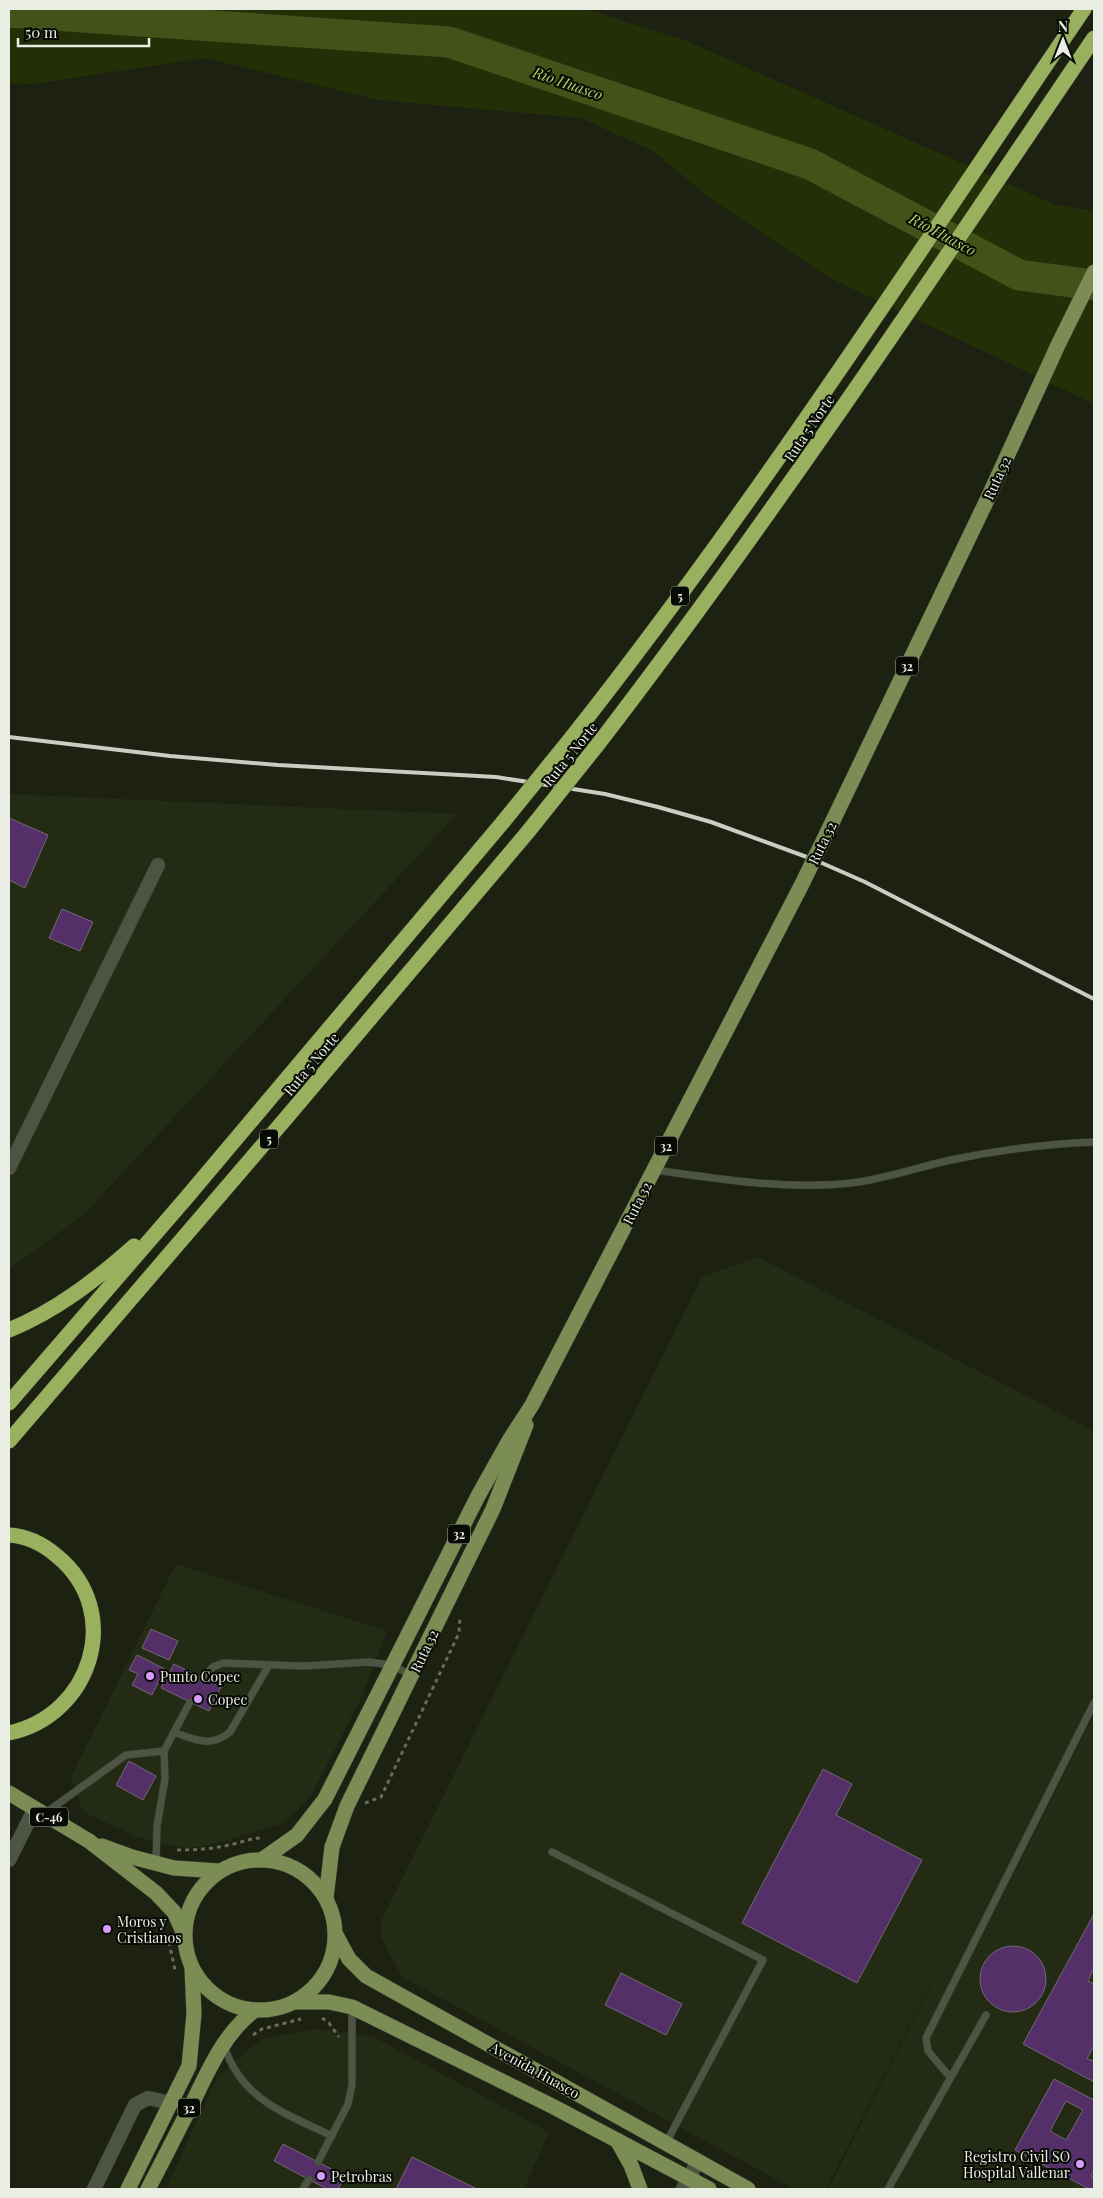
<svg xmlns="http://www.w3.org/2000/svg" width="1103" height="2198" viewBox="0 0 1103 2198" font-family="'Playfair Display',serif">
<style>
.built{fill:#242b15}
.green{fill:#252f07}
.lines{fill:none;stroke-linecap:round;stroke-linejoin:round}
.river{stroke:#435219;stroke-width:31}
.building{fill:#542f68;stroke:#726878;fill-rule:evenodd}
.lane-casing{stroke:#393c33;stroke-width:8}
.street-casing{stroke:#393c33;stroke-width:15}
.primary-casing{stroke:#393c33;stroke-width:16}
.highway-casing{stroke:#393c33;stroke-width:16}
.path{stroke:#676c5e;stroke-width:3;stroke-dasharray:4 4;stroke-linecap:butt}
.lane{stroke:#4e5443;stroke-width:7}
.street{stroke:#4e5443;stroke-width:14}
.primary{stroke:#7b8c54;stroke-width:15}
.highway{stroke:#99b15f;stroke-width:15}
.rail{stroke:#c9cdc2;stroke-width:4}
.primary-bridge-casing{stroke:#393c33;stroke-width:16;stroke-linecap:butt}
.highway-bridge-casing{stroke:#393c33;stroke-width:16;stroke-linecap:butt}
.primary-bridge{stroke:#7b8c54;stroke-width:15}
.highway-bridge{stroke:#99b15f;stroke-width:15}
.poi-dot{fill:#d79bf9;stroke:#080a04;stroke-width:2}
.labels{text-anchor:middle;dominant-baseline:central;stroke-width:4;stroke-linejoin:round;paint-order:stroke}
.shield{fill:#080a04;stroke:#a6a9a0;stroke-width:1}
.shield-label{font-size:12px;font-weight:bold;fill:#e9ede3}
.street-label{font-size:14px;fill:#e9ede3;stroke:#080a04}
.poi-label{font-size:14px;fill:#e9ede3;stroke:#080a04;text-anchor:start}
.water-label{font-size:15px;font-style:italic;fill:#b0cd66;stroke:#080a04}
</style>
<rect width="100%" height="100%" fill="#1c2112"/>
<!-- built -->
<g class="built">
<path d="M9,794l448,20 -372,399 -47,36 -29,19z"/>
<path d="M758,1257l336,174v758h-266l190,-375 -192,375h-32l-392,-212 -21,-40v-16l321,-644z"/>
<path d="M176,1564l211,67 -26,67 -50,98 -20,21 -13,8 -70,21 -24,2 -47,-11 -54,-25 -12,-35z"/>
<path d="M314,2029l58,7 177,96 -25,57h-358l51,-112 45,-38z"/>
</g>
<!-- green -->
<path class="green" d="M9,9h576l102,32 369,164 38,6v193l-262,-125 -121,-80 -58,-48 -72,-33 -202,-18 -174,-42 -172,26 -24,-1z"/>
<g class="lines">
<!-- river -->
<path class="river" d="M9,12l440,30 361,122 209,111 75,10"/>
</g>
<!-- building -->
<g class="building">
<path d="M9,818l39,17 -23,53 -16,-8z"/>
<path d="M62,909l31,13 -13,29 -31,-13z"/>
<path d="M151,1629l27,12 -9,19 -27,-12z"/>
<path d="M137,1655l28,14 -13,26 -20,-10 6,-11 -9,-4z"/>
<path d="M174,1664l47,23 -12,24 -48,-23z"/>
<path d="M129,1761l27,15 -13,24 -27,-15z"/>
<path d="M823,1769l29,15 -16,31 86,45 -65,123 -115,-60z"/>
<path d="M1094,1914v54l-6,13 6,3v61l-7,14 7,2v21l-71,-38z"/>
<circle cx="1013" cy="1979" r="33"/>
<path d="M621,1973l61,31 -16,31 -61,-30z"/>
<path d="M1054,2079l40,21v70l-3,6 3,2v11h-5l-74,-39zM1066,2101l17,9 -17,30 -16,-9z"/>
<path d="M283,2144l62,32 -7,13h-11l-53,-28z"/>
<path d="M412,2157l65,32h-81z"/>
</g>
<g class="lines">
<defs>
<g id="lane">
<path d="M655,1170c64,9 131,20 196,13 34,-4 67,-16 100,-23 47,-10 95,-16 143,-18"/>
<path d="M202,1678l11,-11 10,-4 81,3 65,-4 23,3 20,11"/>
<path d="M174,1732c20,8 38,16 56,0l39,-67"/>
<path d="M44,1814l82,-59 38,-4"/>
<path d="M552,1852l211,108 -97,183"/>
<path d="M156,1863l1,-37 8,-47 -1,-28 26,-49"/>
<path d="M224,2045c17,55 61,68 108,91"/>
<path d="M950,2077l-22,-26 -2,-13 168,-335"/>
<path d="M318,2162l30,-58 4,-19v-77"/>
<path d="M303,2189l6,-10"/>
<path d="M888,2189l98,-174"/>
</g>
<g id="street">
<path d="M9,1168l149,-303"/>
<path d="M9,1860l26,-52"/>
<path d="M94,2189l41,-84 13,-7 23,5"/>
<path d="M683,2189l15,-28"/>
</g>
<g id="primary">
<path d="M828,831l159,-331 71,-155 36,-73"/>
<path d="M9,1793l80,48 67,52 18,19 10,22"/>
<path d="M102,1846l30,11 42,11 45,3"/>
<path d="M263,1859l34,-24 28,-36 153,-303 32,-57 22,-34 269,-519"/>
<circle cx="260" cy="1935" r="75"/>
<path d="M326,1898l6,-51 15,-41 146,-297 33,-84"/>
<path d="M336,1935l13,24 17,17 382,213"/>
<path d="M294,2002h35l23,5 200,99 157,83"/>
<path d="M617,2140l14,25 9,24"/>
<path d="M128,2189l61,-123 5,-52 -2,-45"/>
<path d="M148,2189c15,-28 29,-57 44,-85 16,-33 32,-71 63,-94"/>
</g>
<g id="highway">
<path d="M572,737c184,-233 345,-483 512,-728"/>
<path d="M599,743c175,-228 334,-467 495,-705"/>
<path d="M9,1330c47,-19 88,-51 125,-84"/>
<path d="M9,1403l178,-206 316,-375"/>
<path d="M9,1441l278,-324 240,-284"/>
<path d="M9,1535c18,1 34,9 48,21 68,56 34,160 -48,177"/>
</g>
</defs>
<!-- lane casing -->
<use href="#lane" class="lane-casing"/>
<!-- street casing -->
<use href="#street" class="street-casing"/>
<!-- primary casing -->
<use href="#primary" class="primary-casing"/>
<!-- highway casing -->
<use href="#highway" class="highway-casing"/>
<!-- path -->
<g class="path">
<path d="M365,1803l16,-6 78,-164 1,-17"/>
<path d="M177,1850c18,0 35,-1 52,-5 12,-2 23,-8 35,-7"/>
<path d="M169,1942l6,28"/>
<path d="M322,2018l7,5 10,14"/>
<path d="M253,2035l9,-6 39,-10"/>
</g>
<!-- lane -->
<use href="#lane" class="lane"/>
<!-- street -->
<use href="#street" class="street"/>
<!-- primary -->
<use href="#primary" class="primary"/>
<!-- highway -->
<use href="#highway" class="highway"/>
<!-- rail -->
<path class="rail" d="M9,737l161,19 108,9 218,12 109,17 53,13 53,15 104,38 50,22 229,117"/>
<defs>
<path id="primary-bridge" d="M801,886l27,-55"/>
<g id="highway-bridge">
<path d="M503,822l69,-85"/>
<path d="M527,833l72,-90"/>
</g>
</defs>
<!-- primary-bridge casing -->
<use href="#primary-bridge" class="primary-bridge-casing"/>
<!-- highway-bridge casing -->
<use href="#highway-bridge" class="highway-bridge-casing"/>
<!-- primary-bridge -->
<use href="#primary-bridge" class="primary-bridge"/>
<!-- highway-bridge -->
<use href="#highway-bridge" class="highway-bridge"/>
</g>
<!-- markers -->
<g class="poi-dot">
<circle cx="150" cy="1676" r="5"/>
<circle cx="198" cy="1699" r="5"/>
<circle cx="107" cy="1929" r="5"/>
<circle cx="1080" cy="2164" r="5"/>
<circle cx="321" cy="2176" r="5"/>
</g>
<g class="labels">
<!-- shield labels -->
<g class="shield">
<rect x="671" y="586.5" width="18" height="19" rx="4"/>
<rect x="896" y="656.5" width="22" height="19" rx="4"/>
<rect x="260" y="1129.5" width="18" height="19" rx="4"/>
<rect x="655" y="1136.5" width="22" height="19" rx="4"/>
<rect x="448" y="1524.5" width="22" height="19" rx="4"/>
<rect x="30" y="1807.5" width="38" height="19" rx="4"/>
<rect x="178" y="2098.5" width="22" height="19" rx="4"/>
</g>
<g class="shield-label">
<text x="680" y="596">5</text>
<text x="907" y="666">32</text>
<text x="269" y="1139">5</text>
<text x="666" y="1146">32</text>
<text x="459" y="1534">32</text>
<text x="49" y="1817">C-46</text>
<text x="189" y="2108">32</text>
</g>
<!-- street labels -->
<g class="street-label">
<text transform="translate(809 428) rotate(-56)">Ruta 5 Norte</text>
<text transform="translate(997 478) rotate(-65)">Ruta 32</text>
<text transform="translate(570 754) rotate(-51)">Ruta 5 Norte</text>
<text transform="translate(822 843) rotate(-64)">Ruta 32</text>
<text transform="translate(311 1064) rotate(-50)">Ruta 5 Norte</text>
<text transform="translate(637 1203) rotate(-63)">Ruta 32</text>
<text transform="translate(424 1651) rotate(-64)">Ruta 32</text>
<text transform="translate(535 2070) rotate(29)">Avenida Huasco</text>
</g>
<!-- poi labels -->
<g class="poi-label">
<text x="160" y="1676">Punto Copec</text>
<text x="208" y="1699">Copec</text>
<text x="117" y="1921">Moros y<tspan x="117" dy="16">Cristianos</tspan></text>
<text x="1070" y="2156" text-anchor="end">Registro Civil SO<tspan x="1070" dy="16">Hospital Vallenar</tspan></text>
<text x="331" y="2176">Petrobras</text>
</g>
<!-- water labels -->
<g class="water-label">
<text transform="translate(568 83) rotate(19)">Río Huasco</text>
<text transform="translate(943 234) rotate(28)">Río Huasco</text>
</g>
</g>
<!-- border -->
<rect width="1103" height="2198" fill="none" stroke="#e9ede3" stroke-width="20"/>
<!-- north arrow -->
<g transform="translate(1063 40)" stroke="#080a04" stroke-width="4" paint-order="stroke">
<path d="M0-4L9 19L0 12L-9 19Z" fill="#e9ede3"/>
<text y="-8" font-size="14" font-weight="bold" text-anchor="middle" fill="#e9ede3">N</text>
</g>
<!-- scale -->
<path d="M18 38v8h131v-8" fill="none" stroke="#e9ede3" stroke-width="2.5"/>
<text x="25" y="38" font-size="15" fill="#e9ede3" stroke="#080a04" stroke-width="4" paint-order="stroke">50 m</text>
</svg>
